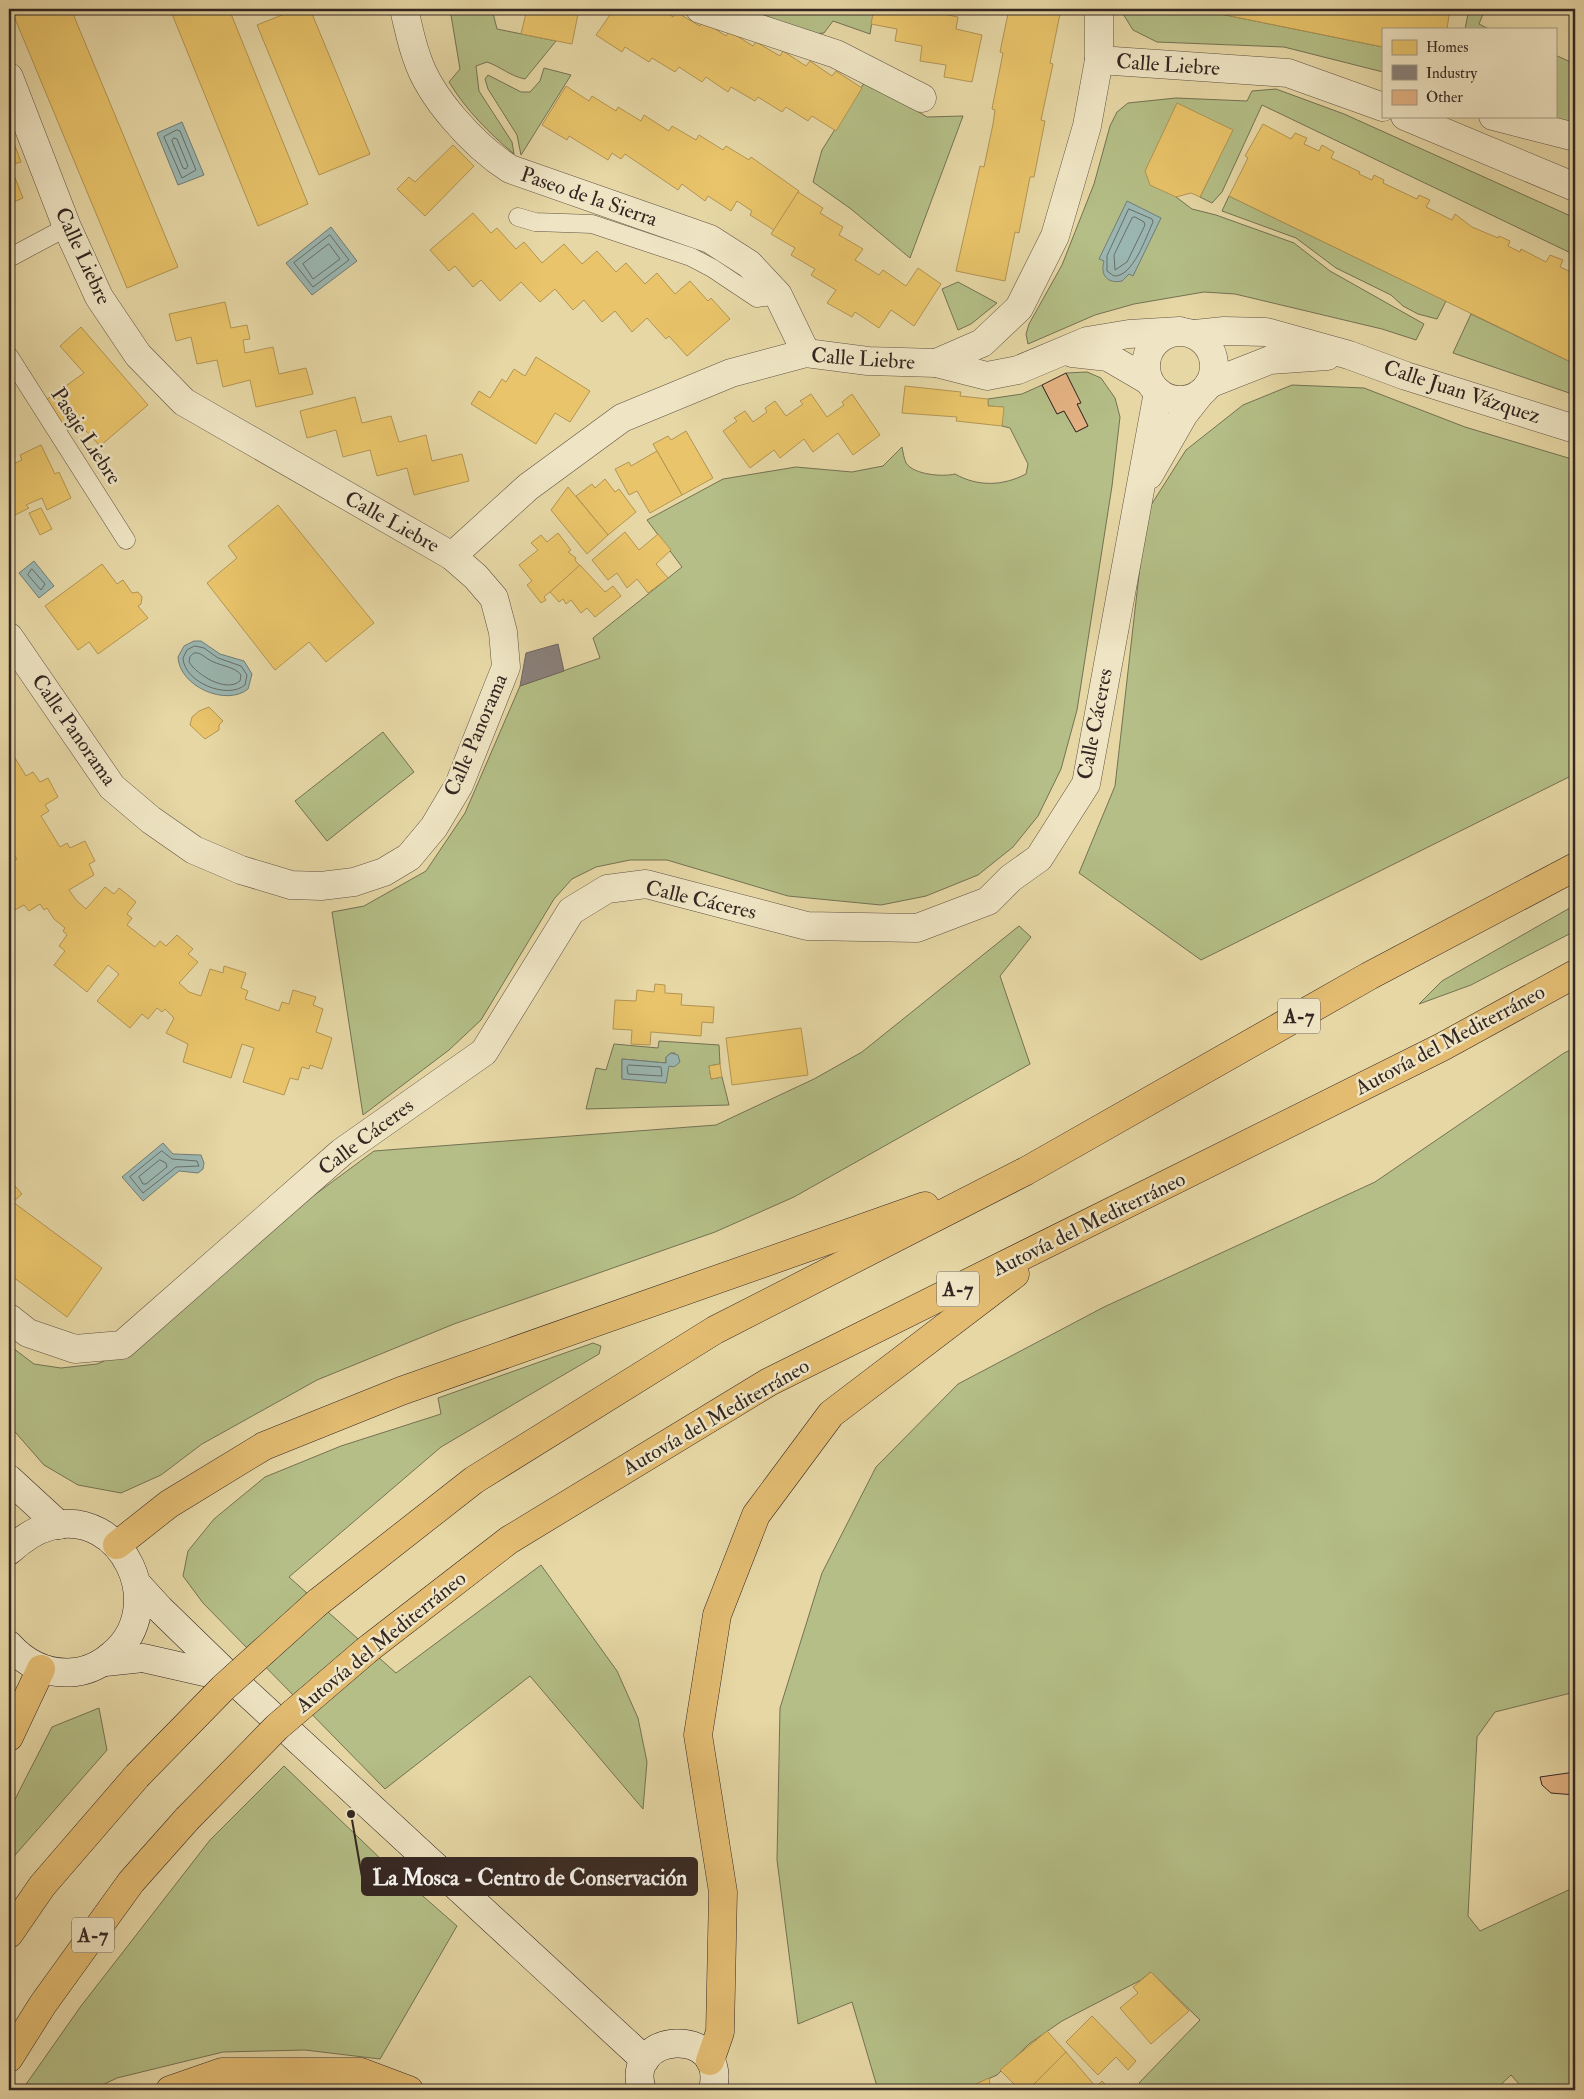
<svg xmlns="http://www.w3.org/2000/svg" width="1584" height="2099" viewBox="0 0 1584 2099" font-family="'IM FELL Double Pica',serif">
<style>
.green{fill:#b4be86;stroke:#747254;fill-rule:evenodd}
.water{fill:#9bb7b2;stroke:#717d78}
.homes{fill:#e9c46a;stroke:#b29554}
.industry{fill:#8a817c;stroke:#706661}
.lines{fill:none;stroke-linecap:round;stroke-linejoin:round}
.shore{stroke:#676e6a;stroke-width:1}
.building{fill:#e3b182;stroke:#332622}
.lane-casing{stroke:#605243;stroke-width:19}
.street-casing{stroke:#605243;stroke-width:29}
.secondary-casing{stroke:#332622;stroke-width:29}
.highway-casing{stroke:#332622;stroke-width:29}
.lane{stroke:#efe5c4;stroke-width:18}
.street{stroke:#efe5c4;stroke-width:28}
.secondary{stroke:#efe5c4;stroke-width:28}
.highway{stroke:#e3bc72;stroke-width:28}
.highway-bridge-casing{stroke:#332622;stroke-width:29;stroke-linecap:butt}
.highway-bridge{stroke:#e3bc72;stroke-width:28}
.labels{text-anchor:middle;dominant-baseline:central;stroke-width:5;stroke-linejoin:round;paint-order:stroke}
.shield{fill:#efe5c4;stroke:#6b5f53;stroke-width:1}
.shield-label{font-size:20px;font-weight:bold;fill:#332622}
.street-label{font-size:21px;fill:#332622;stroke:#efe5c4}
.leader{fill:none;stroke:#332622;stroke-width:2}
.callout-dot{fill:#332622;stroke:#efe5c4;stroke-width:2}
.callout{fill:#332622;stroke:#332622;stroke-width:2}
.callout-label{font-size:22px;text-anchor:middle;font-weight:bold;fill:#fff}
</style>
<rect width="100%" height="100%" fill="#e6d7a5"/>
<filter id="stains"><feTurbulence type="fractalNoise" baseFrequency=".004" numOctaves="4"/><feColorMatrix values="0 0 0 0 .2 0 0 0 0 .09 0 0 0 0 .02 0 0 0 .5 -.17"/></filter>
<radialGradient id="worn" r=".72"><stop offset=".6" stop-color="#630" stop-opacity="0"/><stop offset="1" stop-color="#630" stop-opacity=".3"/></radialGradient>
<!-- green -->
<g class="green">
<path d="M450,9h42l5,20 59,12 -31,38c-15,-3 -24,-12 -38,-17l-11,4 3,25 33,51 2,12c-25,-21 -48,-44 -65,-72l11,-13z"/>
<path d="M761,9h113l-4,25 -37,-13 -9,12 -13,1 -52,-21z"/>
<path d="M1120,9h76l187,38v25l-99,-25 -127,-5 -24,-12z"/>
<path d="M1469,9h16l-6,15 10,5h-24z"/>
<path d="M1555,55l20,9v62l-35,-10h15z"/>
<path d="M544,68l27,7 -50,80 -4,-20 -29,-46 -3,-10 3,-4 33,17h9l10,-11z"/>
<path d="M866,80l61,37 36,-1 -53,142 -59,-49 -38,-27 9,-32z"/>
<path d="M1276,89l68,25 231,104v37l-313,-150 -40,87 -10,11 -12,-6 32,-67 -56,67 16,12 24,6 78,28 36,28 94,53 -8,16 -34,-11 -147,-35 -31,-2 -70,12 -39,11 -67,29 -2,-10 3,-10 33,-59 32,-81 16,-58 7,-14 11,-9 48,-5 71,3 5,-10z"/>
<path d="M1229,196l217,105 -9,18 -19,-5 -15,-8 -12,-11 -55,-27 -40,-30 -74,-27z"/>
<path d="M958,282l39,21 -26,21 -13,6 -16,-41z"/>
<path d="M1471,314l104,50v31l-122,-42z"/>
<path d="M1087,372l14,6 14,20 5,19 -8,69 -35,224 -16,59 -23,47 -25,31 -35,28 -52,21 -45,9 -93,-9 -121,-36h-37l-34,7 -24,12 -18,20 -73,121 -32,30 -86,65 -31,-203 32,-6 62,-35 39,-58 55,-127 80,-28 -7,-20 89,-71 -35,-47 76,-41 73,-12 56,5 31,-6 19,-19c1,5 2,12 4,16 8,12 37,14 49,11 23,13 48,12 71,0l2,-10 -18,-36 -8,-2 1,-19 -15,-1v-7l34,-5 20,-9 15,29 7,-3 12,21 12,-6 -11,-22 3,-1 -14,-30z"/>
<path d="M1292,385l72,3 101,39 110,33v314l-374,186 -122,-87 36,-87 31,-273 40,-63 57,-45z"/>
<path d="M383,732l31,40 -87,69 -32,-40z"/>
<path d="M1575,905v26l-104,54 -52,19 23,-23z"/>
<path d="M1019,926l12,11 -31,39 30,88 -236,133 -79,35 -261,92 -137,56 -115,64 -41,31 -40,18 -43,-8 -34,-20 -35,-40v-80l25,19 27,4 36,-4 38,-16 174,-149 65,-48 342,-26 98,-46 48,-27z"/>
<path d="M659,1041l60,4 1,19 -11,2 2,13 11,-2 7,28 -143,4 10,-41 10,2 8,-26 44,4zM671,1053h4l-6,12 -47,14v-20l44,4v-6z"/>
<path d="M1575,1048v644l-80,20 -18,25 -9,179 12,15 95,-44v203h-58l3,-5 -9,-10 -16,15h-350l-6,-7 61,-63 -49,-48 -10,8 -79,41 -33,23 -32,31 -34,15h-85l-26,-88 -54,22 -21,-164 3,-152 42,-135 54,-106 82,-83 146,-77 271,-125 189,-129z"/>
<path d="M593,1343l8,3 -2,8 -158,93 -152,130 107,96 145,-108 76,106 21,47 9,44 -4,47 -113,-133 -145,113 -182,-186 -20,-27 5,-25 26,-32 51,-42 76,-31 100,-32 -3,-16z"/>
<path d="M99,1708l8,42 -98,112v-51l43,-84z"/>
<path d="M284,1766l100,96 73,64 -77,133 -75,-9 -82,2 -106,26 -25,12h-70l59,-84 129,-166z"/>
</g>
<!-- water -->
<g class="water">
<path d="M182,122l22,53 -26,10 -21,-52z"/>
<path d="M1127,201l34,17 -28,58 -4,-2 -7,7c-15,3 -22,-6 -18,-20l-5,-2z"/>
<path d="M331,227l26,34 -45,34 -26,-32z"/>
<path d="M34,561l20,25 -15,12 -20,-25z"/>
<path d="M194,641h7l19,13 24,7 8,13 -4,15c-22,18 -69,-3 -70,-32l6,-11z"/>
<path d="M671,1053l7,2 2,7 -6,5 -5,-1 -3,17 -44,-4v-20l44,4v-6z"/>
<path d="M163,1143l10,11 28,1 3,8 -1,6 -5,4 -19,-2 -36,30 -21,-24z"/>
</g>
<!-- homes -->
<g class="homes">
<path d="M11,9h60l107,258 -51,21z"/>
<path d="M170,9h59l79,195 -50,22z"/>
<path d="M297,9h13l60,145 -51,21 -62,-150z"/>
<path d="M527,9h42l-1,2 10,3 -6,30 -51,-10z"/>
<path d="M614,9h47l12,8 3,-5 24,14 3,-5 23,15 3,-5 24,15 3,-4 24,14 3,-5 23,15 4,-5 22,15 4,-5 26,17 -26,43 -24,-15 -4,5 -22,-14 -4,5 -24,-15 -3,4 -24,-14 -3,5 -22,-15 -4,5 -23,-15 -4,5 -23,-14 -3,4 -24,-15 -3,5 -26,-17z"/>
<path d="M874,9h58v3l26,5 -2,12 26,6 -10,47 -28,-5 2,-12 -26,-4 2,-15 -27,-5 2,-12 -26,-5z"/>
<path d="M1009,9h52l-11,54 3,1 -12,56 4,1 -11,56h-4l-11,56 -4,-1 -10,49 -49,-10 24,-105 4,1 9,-43 2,-14 -3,-1 11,-56 -3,-1z"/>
<path d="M1196,9l240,1 14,-1 -3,20h-64v18z"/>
<path d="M566,86l23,15 3,-5 24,15 2,-4 23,14 3,-6 25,16 3,-5 24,14 3,-5 24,15 3,-4 23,14 2,-3 48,34 -25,39 -24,-15 2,-4 -15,-10 -6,10 -23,-15 -3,5 -23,-17 -4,6 -53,-36 -4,5 -9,-6 -4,7 -39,-24 -2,4 -25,-15z"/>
<path d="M1177,103l56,27 -33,67 -9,-4 -15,4 -26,-12 -5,-14z"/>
<path d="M1263,124l28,15 4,-6 12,5 -3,6 15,7 3,-6 12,7 -3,6 29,14 -1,2 13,6 2,-5 10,5 -1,3 34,16 2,-4 11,5 -4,7 26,13 3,-6 17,13 26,11 1,-2 11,5 -2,5 12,6 1,-3 25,13 4,-7 13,5 -3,7 9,4 3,-7 3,2v98l-346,-168 19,-38 -3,-2z"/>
<path d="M9,130l12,32 -11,3 13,33 -14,6z"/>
<path d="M453,145l21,21 -49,50 -28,-27 12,-12 6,5z"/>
<path d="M798,192l25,16 -3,5 23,14 -4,8 24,14 -8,11 24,15 4,-5 23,16 12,-18 23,16 -27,42 -23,-16 -12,18 -24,-16 -3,5 -25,-14 9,-13 -25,-15 4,-6 -24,-14 4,-7 -24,-14z"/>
<path d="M473,213l18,20 6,-5 19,21 8,-7 18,21 22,-19 18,20 15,-13 19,21 10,-9 19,21 12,-11 18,21 15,-13 18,20 3,-3 19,21 -43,37 -18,-20 -3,3 -19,-21 -15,14 -17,-21 -13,11 -18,-22 -11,10 -18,-21 -15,13 -19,-20 -21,19 -19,-21 -8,7 -18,-21 -6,5 -19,-21z"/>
<path d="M225,302l6,26 16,-3 3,14 -7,1 2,13 28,-6 6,27 27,-6 7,26 -57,13 -6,-27 -27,7 -6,-27 -20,4 -6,-27 -15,4 -7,-27z"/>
<path d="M81,327l67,78 -48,41 -22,-24 -12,10 -20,-32 38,-27 -24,-27z"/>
<path d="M536,357l54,34 -20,31 -15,-9 -19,31 -65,-40 8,-13 11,7 12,-19 4,3 8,-13 11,7z"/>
<path d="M905,386l56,6 -1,4 28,3v7l16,1 -2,19 -46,-5 1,-4 -55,-4z"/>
<path d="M811,394l16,23 17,-12 -2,-3 10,-8 28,41 -27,20 -15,-22 -25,19 -9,-13 -24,19 -6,-8 -24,18 -27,-37 14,-10 -3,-3 11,-7 8,11 14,-10 -2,-4 10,-7 11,15 17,-12 -3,-3z"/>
<path d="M355,397l7,26 29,-7 8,26 27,-7 6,26 30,-7 7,27 -55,14 -7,-27 -30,8 -7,-26 -27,7 -7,-27 -29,8 -7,-27z"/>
<path d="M686,431l27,47 -31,17 -29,-51 15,-8 3,4z"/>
<path d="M41,445l14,29 4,-2 12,26 -24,12 -5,-12 -16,7 3,3 -20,10v-52l13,-6 -2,-5z"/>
<path d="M657,451l25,44 -32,18 -13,-22 -8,4 -14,-26 14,-7 2,4z"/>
<path d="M605,479l10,13 4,-3 17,23 -28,23 -32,-39 16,-12 3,4z"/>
<path d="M568,487l40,48 -21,19 -36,-44z"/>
<path d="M278,505l96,118 -48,39 -17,-20 -34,28 -68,-87 30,-25 -9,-12z"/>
<path d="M41,508l11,21 -12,6 -11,-22z"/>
<path d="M625,532l14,18 19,-16 13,16 -15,14 12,14 -20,15 -11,-14 -10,9 -10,-15 -9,7 -16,-20z"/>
<path d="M558,533l13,17 -3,2 8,6 -1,2 5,6 -36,31 2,3 -5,3 -14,-18 5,-4 -13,-16 19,-15 -7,-7 10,-8 6,7z"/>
<path d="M102,564l15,20 6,-4 9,13 6,-1 4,5 -1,7 -3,2 10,12 -50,36 -9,-12 -11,8 -33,-44z"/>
<path d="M580,565l25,27 8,-6 8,10 -26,21 -8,-9 -6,5 -10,-13 -5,4 -3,-5 -4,3 -9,-10z"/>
<path d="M209,707l14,14 -4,4v5l-14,9 -15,-14 2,-8 7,-6z"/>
<path d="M15,758l11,18 7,-4 7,10 8,-4 10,19 -13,8 4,6 -8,5 19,31 7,-4 3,5 15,-7 10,20 -6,3 5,11 -25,15 7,10 10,9 19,-22 9,7 5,-6 10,8 7,6 -9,12 5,4 -5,7 28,22 5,-6 6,5 11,-11 16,14 -5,5 10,8 -19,21 10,9 12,4 9,-27 13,4 1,-7 22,7 -5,15 7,3 -3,8 34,12 3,-9 7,2 4,-14 23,7 -3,8 10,4 -7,23 16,6 -10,31 -12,-4 -1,4 -7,-2 -4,13 -8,-2 -6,17 -41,-13 11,-34 -12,-4 -11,34 -48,-16 5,-18 -22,-11 8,-15 -9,-9 -3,3 -5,-4 -9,11 -6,-5 -12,14 -33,-27 22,-27 -11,-9 -21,27 -33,-27 11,-14 -6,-5 8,-11 -4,-4 2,-3 -11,-9 -7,-11 -3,2 -4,-6 -11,7 -5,-6 -15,8v-49l8,-5 -8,-11v-86z"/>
<path d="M655,984l10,1v8l17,1 -1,11 33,2 -1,16 -11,-1 -1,14 -50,-4 -1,13 -19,-1 1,-14 -19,-1 2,-29 21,1 1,-11 17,2z"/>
<path d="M801,1028l7,47 -76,10 -6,-47z"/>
<path d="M720,1064l2,13 -11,2 -2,-13z"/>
<path d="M9,1179l13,15 -9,8 89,66 -35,49 -58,-43z"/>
<path d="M1151,1972l38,39 -38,33 -31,-36 18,-15 -5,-6z"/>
<path d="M1092,2016l44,45 -8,9 -12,-13 -18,18 -32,-33z"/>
<path d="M1047,2031l19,21 -32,32 -8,6h-6l-20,-20z"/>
<path d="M1066,2052l30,35 6,-6 8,8 -70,1 -6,-6z"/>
<path d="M989,2078l2,12h-28z"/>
</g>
<!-- industry -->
<path class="industry" d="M558,644l6,27 -44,15 6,-33z"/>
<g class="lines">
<!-- shore -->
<g class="shore">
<path d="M177,130l3,1 16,39 -14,8 -18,-41z"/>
<path d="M174,138l3,1 11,27 -2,3 -3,-1 -11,-27z"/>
<path d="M1129,209l23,10 1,3c-7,15 -20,55 -39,54l-7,-5v-15z"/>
<path d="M1135,217l9,5 1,3 -18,37 -12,8 -1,-15 18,-37z"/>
<path d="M330,235l19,25 -36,27 -19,-24z"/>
<path d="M329,244l11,15 -27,20 -10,-15z"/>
<path d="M32,569l13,15 -4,6 -13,-15z"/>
<path d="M195,646l9,2 14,10 23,8 6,9 -2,10c-18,15 -61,-3 -62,-27l4,-8z"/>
<path d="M194,653c6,-1 9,3 14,6 10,7 27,7 33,16l-1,6c-14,12 -43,-6 -51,-19l1,-5z"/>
<path d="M629,1065l32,2 1,9 -34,-2 -1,-7z"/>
<path d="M162,1151l10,8 25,2 2,5 -23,1 -33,26 -13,-16z"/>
<path d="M160,1160l6,3 1,4 -21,17h-3l-4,-7z"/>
</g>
</g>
<!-- building -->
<g class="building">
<path d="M1066,373l15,30 -4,1 11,22 -12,6 -12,-21 -7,3 -15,-29z"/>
<path d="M1575,1772v23l-24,-2 -9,-8 -2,-8z"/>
</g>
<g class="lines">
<defs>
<g id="lane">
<path d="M518,217l17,5 57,2 99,33 21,11 45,30 21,-3"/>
<path d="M9,258l58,-31"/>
<path d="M9,356l117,184"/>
</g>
<g id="street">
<path d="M404,9c4,16 7,33 13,49 13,40 57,88 93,111l200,70 39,25 29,31 28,58"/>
<path d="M700,9l136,45 86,44"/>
<path d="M1099,60l189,13 95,34"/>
<path d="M9,77l58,150 32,70 39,58 46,47 268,154 24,21 18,21 9,34 3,35 -47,118 -25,42 -25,30 -25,15 -30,10 -33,4 -30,-1 -50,-15 -47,-20 -43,-30 -39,-33 -103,-150"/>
<path d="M1405,116l170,71"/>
<path d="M1493,116l82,21"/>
<circle cx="1180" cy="366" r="34"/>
<path d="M1195,334l29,-3 42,1 83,23 57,21 169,53"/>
<path d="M1072,353l36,4 41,24"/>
<path d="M936,363l46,-20 37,-35 36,-72 32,-110 12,-66v-51"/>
<path d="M1209,384l61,-24 57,-4"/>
<path d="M1149,475l35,-61 15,-19"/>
<path d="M452,556l76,-69 94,-69 109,-45 75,-20 62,8 68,2 51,13 31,-6 69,-29 42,-7 51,-3"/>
<path d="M9,1318l19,15 47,16 47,-4 220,-193 142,-100 87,-141 36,-22 39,-5 161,42 110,2 71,-27 23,-23 28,-20 47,-74 72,-392"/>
</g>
<g id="secondary">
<path d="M9,1479l50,46"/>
<path d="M9,1551c12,-11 25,-21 42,-25 72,-18 118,81 62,128 -11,10 -23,16 -37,18 -27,3 -49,-7 -67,-27"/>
<path d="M138,1585l22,24 71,69 414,382"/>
<path d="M105,1662l38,-4 88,20"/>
<path d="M642,2090c-20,-57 86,-67 71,0"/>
</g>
<g id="highway">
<path d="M117,1545l52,-41 95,-58 137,-55 524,-185"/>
<path d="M317,1603l157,-123 241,-150 311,-159 343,-195 206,-109"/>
<path d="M368,1649l141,-109 260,-158 673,-335 133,-73"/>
<path d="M9,1737l32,-68"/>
<path d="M9,1934l33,-48 95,-110"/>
<path d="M9,2058l34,-54 88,-122 56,-63"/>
<path d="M710,2061l10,-29 3,-140 -25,-157 19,-120 39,-100 75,-101 184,-140"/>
<path d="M170,2090l52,-18h139l48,18"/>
</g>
</defs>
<!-- lane casing -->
<use href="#lane" class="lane-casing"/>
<!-- street casing -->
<use href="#street" class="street-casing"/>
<!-- secondary casing -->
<use href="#secondary" class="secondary-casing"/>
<!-- highway casing -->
<use href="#highway" class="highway-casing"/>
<!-- lane -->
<use href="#lane" class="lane"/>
<!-- street -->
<use href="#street" class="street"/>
<!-- secondary -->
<use href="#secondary" class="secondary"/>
<!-- highway -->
<use href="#highway" class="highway"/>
<defs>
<g id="highway-bridge">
<path d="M137,1776l86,-88 94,-85"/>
<path d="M187,1819l90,-92 91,-78"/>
</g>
</defs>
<!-- highway-bridge casing -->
<use href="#highway-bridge" class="highway-bridge-casing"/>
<!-- highway-bridge -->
<use href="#highway-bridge" class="highway-bridge"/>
</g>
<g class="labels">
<!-- shield labels -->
<g class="shield">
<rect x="1278" y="998.5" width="42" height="35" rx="4"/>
<rect x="937" y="1271.5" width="42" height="35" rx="4"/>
<rect x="72" y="1917.5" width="42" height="35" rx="4"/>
</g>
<g class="shield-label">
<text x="1299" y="1016">A-7</text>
<text x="958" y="1289">A-7</text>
<text x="93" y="1935">A-7</text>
</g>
<!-- street labels -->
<g class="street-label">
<text transform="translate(1168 65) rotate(4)">Calle Liebre</text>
<text transform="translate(589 197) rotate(19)">Paseo de la Sierra</text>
<text transform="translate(83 256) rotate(65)">Calle Liebre</text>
<text transform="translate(863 359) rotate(4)">Calle Liebre</text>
<text transform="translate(1462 392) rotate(18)">Calle Juan Vázquez</text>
<text transform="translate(86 436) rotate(57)">Pasaje Liebre</text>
<text transform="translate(392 522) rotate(29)">Calle Liebre</text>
<text transform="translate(1095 724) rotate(-79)">Calle Cáceres</text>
<text transform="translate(74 730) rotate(55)">Calle Panorama</text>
<text transform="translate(476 735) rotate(-67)">Calle Panorama</text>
<text transform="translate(701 900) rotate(13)">Calle Cáceres</text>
<text transform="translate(1450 1040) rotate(-28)">Autovía del Mediterráneo</text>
<text transform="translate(366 1137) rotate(-37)">Calle Cáceres</text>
<text transform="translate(1089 1224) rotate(-26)">Autovía del Mediterráneo</text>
<text transform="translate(716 1417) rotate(-30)">Autovía del Mediterráneo</text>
<text transform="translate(381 1642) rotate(-39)">Autovía del Mediterráneo</text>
</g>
</g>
<!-- callouts -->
<path class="leader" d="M351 1814L362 1877"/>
<circle class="callout-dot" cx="351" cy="1814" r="5"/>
<rect class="callout" x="362" y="1858" width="335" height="37" rx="5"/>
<g class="callout-label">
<text x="530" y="1885">La Mosca - Centro de Conservación</text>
</g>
<!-- margin -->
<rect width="1584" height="2099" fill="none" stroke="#e6d7a5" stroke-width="30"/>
<rect x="10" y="10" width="1564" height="2079" fill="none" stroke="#332622" stroke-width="2.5"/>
<rect x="15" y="15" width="1554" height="2069" fill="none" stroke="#332622"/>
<!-- legend -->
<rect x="1382" y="28" width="175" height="90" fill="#efe5c4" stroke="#a49983"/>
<rect x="1392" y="40" width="25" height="15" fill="#e9c46a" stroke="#a49983"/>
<text x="1426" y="52" font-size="15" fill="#332622">Homes</text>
<rect x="1392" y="65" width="25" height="15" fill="#8a817c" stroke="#a49983"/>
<text x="1426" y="78" font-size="15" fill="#332622">Industry</text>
<rect x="1392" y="90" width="25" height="15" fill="#e3b182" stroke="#a49983"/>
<text x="1426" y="102" font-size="15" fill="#332622">Other</text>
<rect width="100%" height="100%" filter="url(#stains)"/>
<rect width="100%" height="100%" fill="url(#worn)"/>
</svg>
